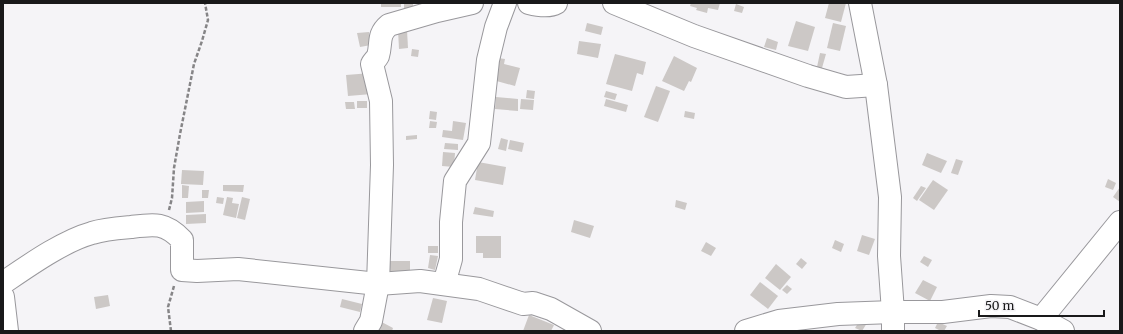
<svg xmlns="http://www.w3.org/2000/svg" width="1123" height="334" viewBox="0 0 1123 334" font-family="Merriweather,serif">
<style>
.building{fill:#ccc8c6}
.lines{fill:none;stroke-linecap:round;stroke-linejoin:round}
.minor-casing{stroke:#99989c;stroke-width:24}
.path{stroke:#868587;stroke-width:2.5;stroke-dasharray:4 2;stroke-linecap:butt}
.minor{stroke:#fff;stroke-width:22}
</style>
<rect width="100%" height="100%" fill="#f5f4f7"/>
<!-- building -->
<g class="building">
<rect x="381" y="3" width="20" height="4"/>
<path d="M404,3h9v6l-9,-1z"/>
<path d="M691,3h29l-2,7 -10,-2 -1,5 -11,-3 1,-2 -7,-2z"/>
<path d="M829,3h17l-5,19 -16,-4z"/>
<path d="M736,4l8,3 -2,6 -8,-2z"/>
<path d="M796,21l19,6 -7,24 -20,-5z"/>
<path d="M587,23l16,4 -2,8 -16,-4z"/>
<path d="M833,23l13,3 -6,25 -13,-3z"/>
<path d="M398,30h9l1,18 -9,1z"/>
<path d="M369,32l2,13 -11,2 -3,-14z"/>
<path d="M767,38l11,4 -2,8 -12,-3z"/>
<path d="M579,41l22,3 -3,14 -21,-4z"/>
<path d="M412,49l7,1 -1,7 -7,-1z"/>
<path d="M820,53l6,1 -4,14 -5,-1z"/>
<path d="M615,54l31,8 -3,13 -6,-2 -5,18 -26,-7z"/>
<path d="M674,56l23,12 -6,14 -2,-1 -5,10 -22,-10z"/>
<path d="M498,58l7,1 -1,5 16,4 -5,18 -22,-6z"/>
<path d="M371,73l1,21 -24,2 -2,-21z"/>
<path d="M656,86l14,5 -12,31 -14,-5z"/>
<path d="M527,90l8,1 -1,8 -8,-1z"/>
<path d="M606,91l11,3 -2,6 -11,-3z"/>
<path d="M496,97l22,2v12l-23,-2z"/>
<path d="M521,99l13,1 -1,10 -13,-1z"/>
<path d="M606,99l22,6 -2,7 -22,-6z"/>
<rect x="357" y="101" width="10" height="7"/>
<path d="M345,102h9l1,7h-9z"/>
<path d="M430,111l7,1 -1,8 -7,-1z"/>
<path d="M685,111l10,2 -1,6 -10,-2z"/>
<path d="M430,121l7,1 -1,6h-7z"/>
<path d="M453,121l13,2 -3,17 -21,-3 1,-7 9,1z"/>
<path d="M417,135v4l-11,1v-4z"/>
<path d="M501,138l7,2 -2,11 -8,-2z"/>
<path d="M510,140l14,3 -2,9 -14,-3z"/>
<path d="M445,143l13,1v6l-14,-1z"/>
<path d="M443,152l12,1 -1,14 -12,-1z"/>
<path d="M927,153l20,8 -6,12 -19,-8z"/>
<path d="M956,159l7,2 -5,14 -7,-2z"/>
<path d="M478,162l28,5 -3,18 -28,-5z"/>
<path d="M182,170l22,1 -1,14 -22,-1z"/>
<path d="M1108,179l8,4 -3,7 -8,-3z"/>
<path d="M933,180l15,10 -14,20 -15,-10z"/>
<path d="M182,185l7,1 -1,12h-6z"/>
<path d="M223,185h21l-1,7 -20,-1z"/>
<path d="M921,186l5,2 -9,13 -4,-3z"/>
<path d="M1120,187v15l-7,-5z"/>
<path d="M202,190h7l-1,8h-6z"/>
<path d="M217,197l7,1 -1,6 -7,-1z"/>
<path d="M227,197l6,1 -1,5 7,1 -3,14 -13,-3z"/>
<path d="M242,197l8,2 -5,21 -8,-2z"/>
<path d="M676,200l11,3 -2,7 -10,-3z"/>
<path d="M204,201v11l-18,1v-11z"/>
<path d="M475,207l19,4 -1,6 -20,-3z"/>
<path d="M206,214v9l-20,1v-9z"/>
<path d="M574,220l20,6 -4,12 -19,-6z"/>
<path d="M862,235l13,4 -6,16 -12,-4z"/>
<path d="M476,236h25v22h-18v-5h-7z"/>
<path d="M835,240l9,4 -3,8 -9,-4z"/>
<path d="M706,242l10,6 -5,8 -10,-5z"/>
<rect x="428" y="246" width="10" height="7"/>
<path d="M430,255l8,1 -3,14 -7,-2z"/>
<path d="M924,256l8,4 -4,7 -8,-5z"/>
<path d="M801,258l6,5 -5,6 -6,-5z"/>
<path d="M387,261h23v12l-24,4z"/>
<path d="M776,264l15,13 -11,13 -15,-12z"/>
<path d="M923,280l14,7 -7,14 -15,-8z"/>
<path d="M760,282l18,14 -10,13 -18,-14z"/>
<path d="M787,285l5,4 -5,5 -5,-4z"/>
<path d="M108,295l2,11 -14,3 -2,-12z"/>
<path d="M433,298l14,3 -5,22 -15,-3z"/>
<path d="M342,299l20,5 -2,8 -20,-5z"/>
<path d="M529,315l25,10 -3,6h-28z"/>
<path d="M376,319l17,9 -1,3 -10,-1v1h-12z"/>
<path d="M861,319l6,4 -5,8 -7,-3z"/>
<path d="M938,322l9,4 -3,5h-3l-6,-3z"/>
</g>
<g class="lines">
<defs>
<g id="minor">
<path d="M529,3c8,2 20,4 27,0"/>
<path d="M614,3l80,33 114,40 38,11 30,-2"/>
<path d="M860,3l16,82 14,112 -1,59 4,56v19"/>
<path d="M3,283c25,-17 60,-42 89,-50 12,-4 27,-5 39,-6 23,-3 34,-5 51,13v30l15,1 41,-2 140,15 42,-3 59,8 44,15 10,-1 18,6 39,22"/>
<path d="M444,284l7,-25v-37l4,-41 24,-38 9,-83 8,-33 9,-24"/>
<path d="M3,297l4,34"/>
<path d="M1041,319l79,-97"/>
<path d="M365,331l6,-10 7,-37 4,-119 -1,-64 -9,-37c2,-3 5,-6 6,-8 4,-13 -1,-21 11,-31l48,-14 35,-8"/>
<path d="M746,331l33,-10 59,-7 55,-2h50l48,-6 19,1 31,12 22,12"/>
</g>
</defs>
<!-- minor casing -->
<use href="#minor" class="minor-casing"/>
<!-- path -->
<g class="path">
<path d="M169,210l3,-12 2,-30 6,-34 14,-70 8,-23 6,-21 -3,-17"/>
<path d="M171,331l-3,-24 6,-21"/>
</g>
<!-- minor -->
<use href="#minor" class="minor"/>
</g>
<!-- border -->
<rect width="1123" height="334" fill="none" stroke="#19191a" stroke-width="8"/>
<!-- scale -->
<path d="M979 310v6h125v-6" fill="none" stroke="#19191a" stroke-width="2"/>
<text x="985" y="310" font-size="12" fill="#19191a" stroke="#f5f4f7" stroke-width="3" paint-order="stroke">50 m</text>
</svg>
